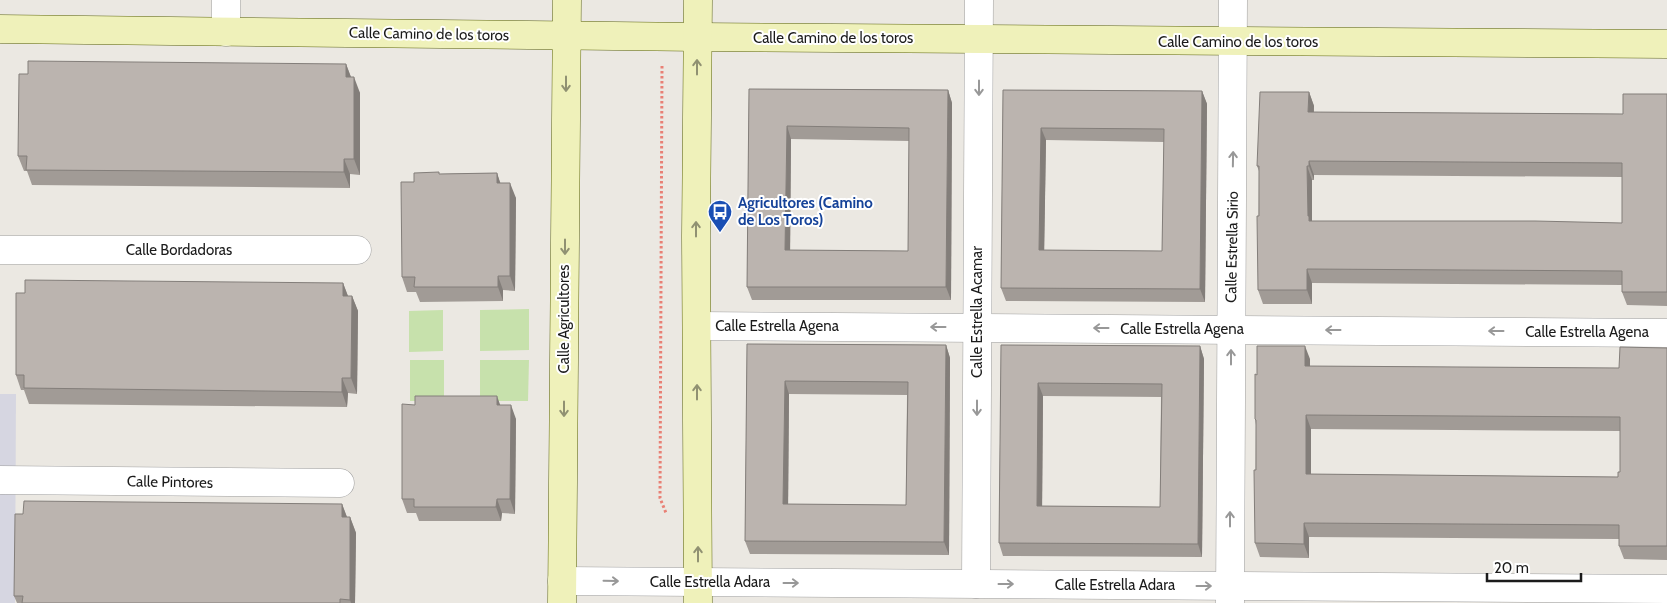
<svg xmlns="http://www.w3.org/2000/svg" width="1667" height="603" viewBox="0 0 1667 603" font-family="Cabin,sans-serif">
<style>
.grass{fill:#c7e1ac}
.plaza{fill:#d6d6e1}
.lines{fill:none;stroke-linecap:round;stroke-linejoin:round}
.street-casing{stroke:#9f9f9f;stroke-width:29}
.secondary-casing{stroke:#5c6410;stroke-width:29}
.path{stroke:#e98075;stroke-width:3;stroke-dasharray:2.5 2.5;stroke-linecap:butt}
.street{stroke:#fff;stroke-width:28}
.secondary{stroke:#eff1ba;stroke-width:28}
.wall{fill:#a19b96;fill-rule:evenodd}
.shaded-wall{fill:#837e7a}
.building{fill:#bbb4af;stroke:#837e7a;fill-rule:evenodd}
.oneway{stroke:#909172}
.oneway2{stroke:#989898}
.labels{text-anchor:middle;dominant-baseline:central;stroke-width:4;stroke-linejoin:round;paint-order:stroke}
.street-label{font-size:15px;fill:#1b1b1b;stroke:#fff}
.transit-label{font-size:15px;font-weight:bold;fill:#164399;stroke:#fff;text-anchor:start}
</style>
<rect width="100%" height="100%" fill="#ebe8e2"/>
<!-- grass -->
<g class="grass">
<path d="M529,309v41l-49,1v-41z"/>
<path d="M443,310v41l-34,1v-41z"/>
<rect x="410" y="360" width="34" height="41"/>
<path d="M480,360h49l-1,41h-48z"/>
</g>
<!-- plaza -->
<path class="plaza" d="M0,394h16l-1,209h-15z"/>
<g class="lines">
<defs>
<g id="street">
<path d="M226,0v32"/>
<path d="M0,250h357"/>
<path d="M697,326l970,7"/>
<path d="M0,480l340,3"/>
<path d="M562,581l1105,8"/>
<path d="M976,584l3,-584"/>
<path d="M1230,603l3,-603"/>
</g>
<g id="secondary">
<path d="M0,29l698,8 969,7"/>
<path d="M562,603l5,-603"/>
<path d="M698,603l-2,-367 2,-236"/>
</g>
</defs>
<!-- street casing -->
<use href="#street" class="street-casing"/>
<!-- secondary casing -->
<use href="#secondary" class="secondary-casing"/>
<!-- path -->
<path class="path" d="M662,66l-2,432 6,15"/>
<!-- street -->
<use href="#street" class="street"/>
<!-- secondary -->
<use href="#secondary" class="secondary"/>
</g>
<!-- wall -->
<g class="wall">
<path d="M346,64l5,13 9,16v82l-10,-1v14l-318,-3 -5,-14h-3l-6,-15 10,-82z"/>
<path d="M749,89l199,1 4,13 -1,197h-199l-5,-13zM791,139l118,2 -1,110 -118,-1z"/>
<path d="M1003,90l199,1 5,13 -2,198 -199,-1 -5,-13zM1046,140l118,2 -2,109 -118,-1z"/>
<path d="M1309,92l5,14v6l309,2 44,-20v212l-40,-1 -5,-13v-7l-310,-2v21h-49l-5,-14 1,-119 -2,-5zM1314,175l308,2v46l-310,-2v-41h2z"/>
<path d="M497,173l3,10 16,15 -1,93 -12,-1v11l-83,1 -4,-10h-9l-5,-15 12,-95 26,-8z"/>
<path d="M343,283l5,13h4l6,15 -1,83 -9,-1 -1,14 -318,-3 -5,-14h-3l-5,-15z"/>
<path d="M747,344l199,1 4,13 -1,197 -199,-1 -5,-13zM789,394l118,1 -1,110 -118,-1z"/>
<path d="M1001,345l199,1 4,13 -2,198 -199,-1 -4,-13zM1043,396l118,1 -1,110 -118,-1z"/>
<path d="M1667,348v212l-43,-1 -5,-13v-7l-310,-2v21l-49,-1 -5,-14 1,-118 -1,-6 2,-44 53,-16v7l309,2zM1311,429l309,2v41l-2,5 -307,-3z"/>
<path d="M500,405l16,14 -1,95 -13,-1 -1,8h-82l-3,-8h-9l-5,-14z"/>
<path d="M342,504l5,13h3l6,16 -1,70h-338l-3,-7z"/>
</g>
<!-- shaded-wall -->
<g class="shaded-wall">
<path d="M346,64l6,16 -6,-3z"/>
<path d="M354,77l6,16v82l-6,-16z"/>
<path d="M948,90l4,13 -1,197 -5,-13z"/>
<path d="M1202,91l5,13 -2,198 -5,-13z"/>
<path d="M1309,92l5,14 -1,20 -5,-14z"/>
<path d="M787,126l4,13 -1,124 -5,-13z"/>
<path d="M1041,128l5,12 -2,123 -5,-13z"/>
<path d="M344,159l6,15v14l-6,-16z"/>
<path d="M1309,161l5,14v5l-5,-14z"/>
<path d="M1307,166l5,14v46l2,8 -6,-18z"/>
<path d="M497,173l5,15 -5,-5z"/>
<path d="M510,183l6,15 -1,93 -5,-15z"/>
<path d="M1307,269l5,14v21l-5,-14z"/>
<path d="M498,276l5,14v11l-5,-14z"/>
<path d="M343,283l6,16 -6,-3z"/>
<path d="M352,296l6,15 -1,83 -6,-16z"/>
<path d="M946,345l4,13 -1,197 -5,-13z"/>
<path d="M1200,346l4,13 -2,198 -4,-13z"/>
<path d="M1305,346l5,13v20l-5,-13z"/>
<path d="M342,378l6,15 -1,14 -5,-15z"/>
<path d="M785,381l4,13 -1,123 -5,-13z"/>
<path d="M1038,383l5,13 -1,123 -5,-13z"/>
<path d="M497,396l5,14 -5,-5z"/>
<path d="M511,405l5,14 -1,95 -5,-15z"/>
<path d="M1306,415l5,14v59l-5,-14z"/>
<path d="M497,499l5,14 -1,8 -5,-14z"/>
<path d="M342,504l6,16 -6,-3z"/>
<path d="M350,517l6,16 -1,70h-4l-1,-3z"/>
<path d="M1304,523l5,14v21l-5,-14z"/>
</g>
<!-- building -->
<g class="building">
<path d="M28,61l318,3v13h8v82h-10v13l-318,-2 1,-14h-9l1,-82h9z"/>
<path d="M749,89l199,1 -2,197h-199zM787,126l122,2 -1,123 -123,-1z"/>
<path d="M1003,90l199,1 -2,198 -199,-1zM1041,128l123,1 -2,122 -123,-1z"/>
<path d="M1260,92h49l-1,20 315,2v-20h44v198h-45v-21l-315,-2v21h-49l-1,-74h2v-50h-2zM1309,161l313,2v60l-87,-2h-226v-5h-1l-1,-50h2z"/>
<path d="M439,172v2l58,-1v10h13v93h-12v11h-84l1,-10h-13l-1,-95h13v-9z"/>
<path d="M25,280l318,3v13h9l-1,82h-9v14l-318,-4v-13h-8v-82h9z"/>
<path d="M747,344l199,1 -2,197 -199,-1zM785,381l123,1 -2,123 -123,-1z"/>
<path d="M1001,345l199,1 -2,198 -199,-1zM1038,383l124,1 -2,123 -123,-1z"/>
<path d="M1257,346h48v20l314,2 1,-21 47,1v198h-48v-21l-315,-2v21l-49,-1 -1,-73h2v-50l-1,-1v-45l2,1zM1306,415l314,2v55h-2v5l-312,-3z"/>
<path d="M415,396h82v9h14l-1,94h-13l-1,8h-82v-8h-12v-95l13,1z"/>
<path d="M24,501l318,3v13h8v83l-10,-1v4h-318l1,-7h-9l1,-82h8z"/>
</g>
<!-- one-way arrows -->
<defs><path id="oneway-shaft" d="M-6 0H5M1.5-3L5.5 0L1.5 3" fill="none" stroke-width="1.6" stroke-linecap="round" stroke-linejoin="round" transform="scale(1.25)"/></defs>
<g class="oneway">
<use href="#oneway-shaft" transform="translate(697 67) rotate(-90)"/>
<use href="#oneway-shaft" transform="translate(566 84) rotate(90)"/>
<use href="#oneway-shaft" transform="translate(696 229) rotate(-90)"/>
<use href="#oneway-shaft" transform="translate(565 247) rotate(90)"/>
<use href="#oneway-shaft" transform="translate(697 392) rotate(-90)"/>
<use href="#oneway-shaft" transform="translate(564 409) rotate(90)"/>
<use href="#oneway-shaft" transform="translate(698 554) rotate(-90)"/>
</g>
<g class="oneway2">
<use href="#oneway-shaft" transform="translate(979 88) rotate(90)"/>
<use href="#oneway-shaft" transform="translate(1233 159) rotate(-89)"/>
<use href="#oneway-shaft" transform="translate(938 327) rotate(-180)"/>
<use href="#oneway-shaft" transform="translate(1101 328) rotate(-180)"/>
<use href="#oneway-shaft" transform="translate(1333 330) rotate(-180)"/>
<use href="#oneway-shaft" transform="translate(1496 331) rotate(-180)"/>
<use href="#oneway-shaft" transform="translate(1231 357) rotate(-90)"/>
<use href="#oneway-shaft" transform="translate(977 408) rotate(90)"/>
<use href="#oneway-shaft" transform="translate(1230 519) rotate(-90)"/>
<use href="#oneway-shaft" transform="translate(611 581) rotate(1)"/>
<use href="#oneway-shaft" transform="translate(791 583)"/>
<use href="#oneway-shaft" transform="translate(1006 584)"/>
<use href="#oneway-shaft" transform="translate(1204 586)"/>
</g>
<!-- icons -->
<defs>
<symbol id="bus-pin" viewBox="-11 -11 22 30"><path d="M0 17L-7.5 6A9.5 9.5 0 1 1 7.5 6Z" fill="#1a4fb4" stroke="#fff"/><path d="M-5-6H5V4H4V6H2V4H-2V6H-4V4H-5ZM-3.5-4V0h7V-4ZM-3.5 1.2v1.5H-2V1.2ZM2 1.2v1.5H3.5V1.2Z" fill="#fff"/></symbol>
</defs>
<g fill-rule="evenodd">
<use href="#bus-pin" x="706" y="198" width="28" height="38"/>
</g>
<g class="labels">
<!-- street labels -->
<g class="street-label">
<text transform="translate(429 34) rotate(1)">Calle Camino de los toros</text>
<text x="833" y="38">Calle Camino de los toros</text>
<text x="1238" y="42">Calle Camino de los toros</text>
<text transform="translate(1232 247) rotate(-89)">Calle Estrella Sirio</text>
<text x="179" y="250">Calle Bordadoras</text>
<text transform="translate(977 312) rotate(-90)">Calle Estrella Acamar</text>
<text transform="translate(564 319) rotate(-90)">Calle Agricultores</text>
<text x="777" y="326">Calle Estrella Agena</text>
<text x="1182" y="329">Calle Estrella Agena</text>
<text x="1587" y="332">Calle Estrella Agena</text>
<text transform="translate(170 482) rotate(1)">Calle Pintores</text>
<text x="710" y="582">Calle Estrella Adara</text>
<text x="1115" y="585">Calle Estrella Adara</text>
</g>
<!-- transit labels -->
<g class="transit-label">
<text x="738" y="203">Agricultores (Camino<tspan x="738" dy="17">de Los Toros)</tspan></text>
</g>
</g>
<!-- scale -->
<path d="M1487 573v8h94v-8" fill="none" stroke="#1b1b1b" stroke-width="2.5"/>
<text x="1494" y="573" font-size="15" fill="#1b1b1b" stroke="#ffffff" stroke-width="4" paint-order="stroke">20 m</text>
</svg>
